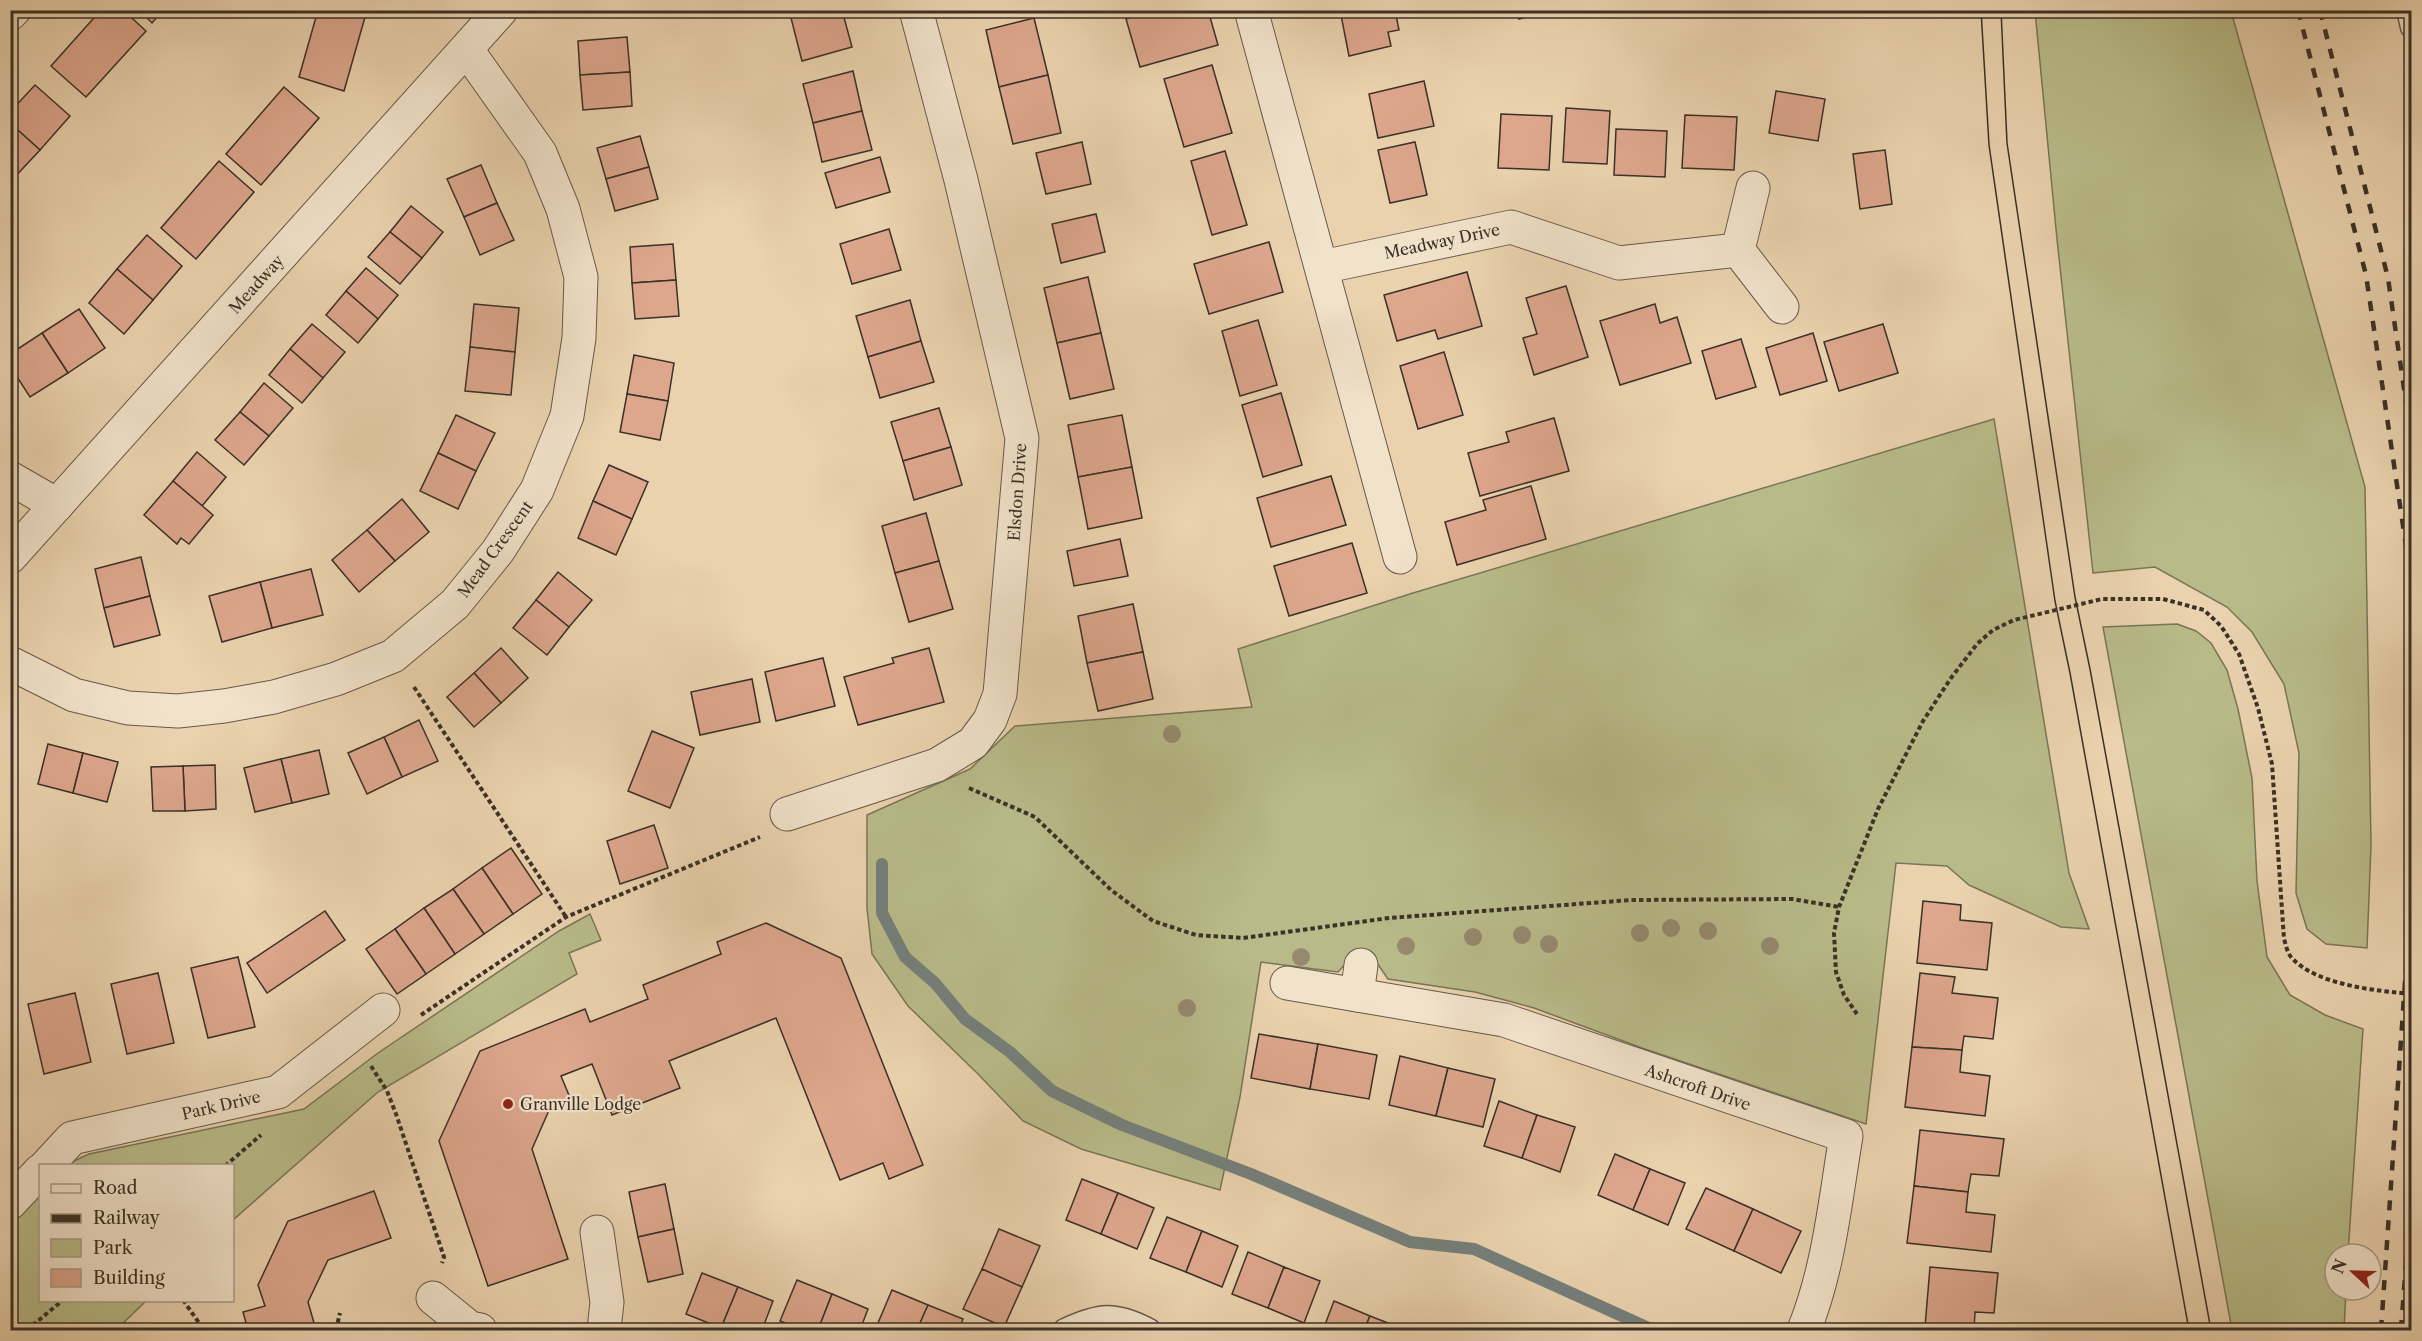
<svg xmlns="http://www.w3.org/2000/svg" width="2422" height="1341" viewBox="0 0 2422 1341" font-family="'Libre Caslon Text',serif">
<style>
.green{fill:#b8bb89;stroke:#797658;stroke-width:1.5}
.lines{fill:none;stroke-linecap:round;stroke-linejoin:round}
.stream{stroke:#75807c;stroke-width:12}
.building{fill:#dda68d;stroke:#3a3127;stroke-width:1.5}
.service-casing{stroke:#665949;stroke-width:25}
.minor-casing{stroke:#665949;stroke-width:35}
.path{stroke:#3a3127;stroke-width:4;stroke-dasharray:4.5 3;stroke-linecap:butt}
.service{stroke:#f1e2ca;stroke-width:22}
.minor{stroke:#f1e2ca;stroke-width:33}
.tram{stroke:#3a3127;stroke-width:1.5}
.rail{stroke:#3a3127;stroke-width:4.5;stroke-dasharray:10 10;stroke-linecap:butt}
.tree{fill:#97896f}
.poi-dot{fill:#8f2418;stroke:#f1e2ca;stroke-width:2}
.labels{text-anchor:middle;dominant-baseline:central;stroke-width:4.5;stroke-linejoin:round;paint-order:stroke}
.street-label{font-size:16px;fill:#3a3127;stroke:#f1e2ca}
.poi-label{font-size:16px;fill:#3a3127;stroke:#f1e2ca;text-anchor:start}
</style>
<rect width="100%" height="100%" fill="#ead2ae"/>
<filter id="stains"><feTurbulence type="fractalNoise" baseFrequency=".00333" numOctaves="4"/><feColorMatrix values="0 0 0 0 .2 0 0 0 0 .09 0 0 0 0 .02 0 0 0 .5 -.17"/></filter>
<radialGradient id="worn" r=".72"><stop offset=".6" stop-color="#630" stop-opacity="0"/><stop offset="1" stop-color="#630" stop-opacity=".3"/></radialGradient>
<!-- green -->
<g class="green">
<path d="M2035,11h196l134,476 6,358 -4,103 -41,-4 -19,-15 -11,-36 3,-140 -15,-69 -32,-52 -25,-25 -72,-40 -62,6 -36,-334z"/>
<path d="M1994,419l75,454 20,56 -28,-2 -92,-42 -22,-19 -51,-3 -30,261 -224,-76 -108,-40 -59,-16 -87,-13 -13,-19 -23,-3 -14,15 -77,-10 -21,135 -20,93 -139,-41 -58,-28 -46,-48 -69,-67 -36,-52 -5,-46v-93l103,-46 45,-43 237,-19 -14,-58 175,-56z"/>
<path d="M2177,624l19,7 15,12 16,27 11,39 14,69 5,103 10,76 23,38 35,20 38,14 -15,225h-13v36h11l-2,40h-112l-129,-703z"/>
<path d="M590,914l11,26 -32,13 8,21 -199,118 -145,128 -1,-54h-169l26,-12 215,-45 74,-56 181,-122z"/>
<path d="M40,1190v110l106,1 -30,29h-105v-107z"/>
</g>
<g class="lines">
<!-- stream -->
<path class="stream" d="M882,864v49l23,44 30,26 30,36 45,33 42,39 70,34 129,49 159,68 64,7 179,81"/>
</g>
<!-- building -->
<g class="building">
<path d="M101,10h22l23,21 -60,66 -35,-31z"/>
<path d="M139,10h24l-11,13z"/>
<path d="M318,10h49l-23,81 -45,-14z"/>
<path d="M805,10h37l10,37 -50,14 -12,-47z"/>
<path d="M1155,10h53l10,35 -78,22 -14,-48z"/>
<path d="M1340,10h55l4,20 -11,2 3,14 -42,10z"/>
<path d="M1517,10h36l-34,9z"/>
<path d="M1034,18l14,57 -49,12 -13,-57z"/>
<path d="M627,37l3,35 -50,3 -2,-34z"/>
<path d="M1212,65l20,68 -48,14 -20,-68z"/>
<path d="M853,71l9,40 -49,12 -10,-39z"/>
<path d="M630,72l2,34 -49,4 -3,-35z"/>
<path d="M1048,75l13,58 -48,11 -14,-57z"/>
<path d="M1424,81l10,45 -56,12 -9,-44z"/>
<path d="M35,85l35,31 -30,34 -30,-27v-11z"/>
<path d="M284,87l35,31 -58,67 -35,-31z"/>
<path d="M1776,91l49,8 -7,42 -49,-8z"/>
<path d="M1566,108l44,3 -3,53 -44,-2z"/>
<path d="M862,111l10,39 -50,12 -9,-39z"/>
<path d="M1501,114l51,2 -3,54 -51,-2z"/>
<path d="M1685,115l52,2 -3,53 -52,-2z"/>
<path d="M10,123l30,27 -30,32z"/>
<path d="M1616,129l51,2 -2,46 -51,-2z"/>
<path d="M640,136l9,31 -43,12 -9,-31z"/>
<path d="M1082,142l9,42 -45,10 -10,-41z"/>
<path d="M1415,142l12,53 -37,8 -12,-53z"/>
<path d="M1885,150l7,54 -32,5 -7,-55z"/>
<path d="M1225,151l22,74 -35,10 -21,-74z"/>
<path d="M880,157l10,35 -54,16 -11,-35z"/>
<path d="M219,161l35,31 -58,67 -35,-31z"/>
<path d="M481,165l16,38 -33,14 -17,-38z"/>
<path d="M649,167l9,32 -43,12 -9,-32z"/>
<path d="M497,203l17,37 -34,15 -16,-38z"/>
<path d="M411,206l32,26 -21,26 -32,-26z"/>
<path d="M1096,214l9,38 -44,11 -9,-39z"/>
<path d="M889,229l12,41 -49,14 -12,-40z"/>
<path d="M390,232l32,26 -22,26 -32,-27z"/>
<path d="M147,235l35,31 -29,34 -36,-31z"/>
<path d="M1269,242l14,50 -74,22 -15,-50z"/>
<path d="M673,244l3,36 -44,3 -2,-36z"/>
<path d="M366,268l32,27 -20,24 -32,-28z"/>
<path d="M117,269l36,31 -29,34 -35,-31z"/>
<path d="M1467,272l15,54 -44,13 -3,-9 -38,11 -13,-46z"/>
<path d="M1088,277l13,56 -44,10 -13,-55z"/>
<path d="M676,280l3,36 -44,3 -3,-36z"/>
<path d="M1566,286l22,71 -54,18 -11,-37 14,-4 -11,-36z"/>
<path d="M346,291l32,28 -20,24 -32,-28z"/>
<path d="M910,300l11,41 -53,16 -12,-41z"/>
<path d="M474,304l45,4 -4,44 -45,-5z"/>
<path d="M1655,304l5,19 17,-6 14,46 -71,22 -20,-64z"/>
<path d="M79,309l26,39 -37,25 -26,-40z"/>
<path d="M1258,320l19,65 -37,11 -18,-65z"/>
<path d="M312,324l33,28 -22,26 -33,-29z"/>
<path d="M1883,324l15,49 -59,18 -15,-49z"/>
<path d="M42,333l26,40 -38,24 -20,-31v-12z"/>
<path d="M1101,333l13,56 -44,10 -13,-56z"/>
<path d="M1813,333l14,48 -47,14 -14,-47z"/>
<path d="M1741,339l15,48 -40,12 -14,-48z"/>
<path d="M921,341l13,41 -54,16 -12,-41z"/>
<path d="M470,347l45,5 -4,43 -46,-4z"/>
<path d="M290,349l33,29 -21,25 -33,-28z"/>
<path d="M1444,352l19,63 -45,14 -18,-63z"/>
<path d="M634,355l40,8 -6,38 -41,-7z"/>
<path d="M264,383l29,25 -24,28 -29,-24z"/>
<path d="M1281,393l21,72 -39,12 -21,-72z"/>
<path d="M627,394l41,7 -8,39 -40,-8z"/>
<path d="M939,408l12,39 -48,14 -12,-39z"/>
<path d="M240,412l29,24 -25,29 -29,-25z"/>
<path d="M456,415l39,18 -19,38 -38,-18z"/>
<path d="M1122,415l10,52 -54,10 -10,-52z"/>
<path d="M1554,418l15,53 -89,25 -12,-43 41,-11 -3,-10z"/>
<path d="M951,447l11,38 -48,15 -11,-39z"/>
<path d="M197,452l29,25 -24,29 -29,-25z"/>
<path d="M438,453l38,18 -18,38 -38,-18z"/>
<path d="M609,465l39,17 -16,37 -39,-18z"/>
<path d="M1132,467l10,51 -54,11 -10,-52z"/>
<path d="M1331,476l15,49 -75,22 -14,-49z"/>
<path d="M173,481l40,34 -24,29 -8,-6 -4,6 -33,-29z"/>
<path d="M1531,486l15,53 -89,26 -12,-43 41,-12 -3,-10z"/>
<path d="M402,499l27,33 -34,29 -28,-31z"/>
<path d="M593,501l39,18 -16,36 -38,-17z"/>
<path d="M926,513l13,48 -44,12 -13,-47z"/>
<path d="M367,530l28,31 -36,31 -27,-32z"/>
<path d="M1120,539l8,37 -54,10 -7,-35z"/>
<path d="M1352,543l15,50 -78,23 -15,-50z"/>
<path d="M141,557l9,39 -46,12 -9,-39z"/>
<path d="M939,561l14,48 -44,13 -14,-49z"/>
<path d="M311,569l12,46 -51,13 -12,-46z"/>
<path d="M558,572l34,28 -23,27 -33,-27z"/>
<path d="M260,582l12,46 -50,14 -13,-46z"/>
<path d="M150,596l10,39 -46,12 -10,-39z"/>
<path d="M536,600l33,27 -22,28 -34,-27z"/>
<path d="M1133,604l10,48 -56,11 -9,-47z"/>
<path d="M501,648l27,30 -27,25 -27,-30z"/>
<path d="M929,648l15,54 -86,23 -14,-48 50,-14 -2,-5z"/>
<path d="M1143,652l10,47 -55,12 -11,-48z"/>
<path d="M823,658l12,48 -59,15 -11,-49z"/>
<path d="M474,673l27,30 -27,24 -27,-30z"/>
<path d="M752,679l8,43 -60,13 -9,-43z"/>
<path d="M419,720l19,41 -36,16 -18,-40z"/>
<path d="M652,731l42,17 -24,60 -42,-17z"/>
<path d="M384,737l18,40 -35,17 -19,-41z"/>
<path d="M48,744l35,9 -10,40 -35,-9z"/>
<path d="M10,746h5l1,50h-6z"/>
<path d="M319,750l10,44 -37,9 -11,-44z"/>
<path d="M83,753l35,9 -11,40 -34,-9z"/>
<path d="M281,759l11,44 -37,9 -11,-44z"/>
<path d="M215,765l1,44 -31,2 -2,-45z"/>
<path d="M183,766l2,45h-32l-2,-44z"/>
<path d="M654,825l14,43 -48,16 -13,-43z"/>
<path d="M511,848l31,46 -29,20 -31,-46z"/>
<path d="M482,868l31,46 -29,20 -31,-45z"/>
<path d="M453,889l31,45 -29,20 -31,-46z"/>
<path d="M1923,901l38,4 -1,15 32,3 -5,47 -70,-7z"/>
<path d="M424,908l31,46 -29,20 -31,-45z"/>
<path d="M325,911l20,29 -78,53 -20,-30z"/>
<path d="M766,923l75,35 82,207 -34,14 -6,-16 -43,17 -64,-162 -107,43 11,27 -68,27 -20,-51 -31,12 10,24 -21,8 -18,41 36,110 -80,27 -49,-145 41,-90 105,-42 5,13 58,-23 -5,-14 78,-31 -4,-12z"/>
<path d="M395,929l31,45 -29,20 -31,-45z"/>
<path d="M238,957l17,70 -47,11 -17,-70z"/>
<path d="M158,973l16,70 -47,11 -16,-70z"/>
<path d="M1920,973l35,4 -3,16 46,5 -5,41 -29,-3 -2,14 -50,-3z"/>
<path d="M75,993l16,69 -47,12 -16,-70z"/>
<path d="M1259,1034l59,10 -8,45 -59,-11z"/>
<path d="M1318,1044l59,11 -8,44 -59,-10z"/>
<path d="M1912,1047l50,3 -2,22 30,4 -5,40 -80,-9z"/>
<path d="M1400,1056l48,12 -12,48 -47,-11z"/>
<path d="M1448,1068l47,11 -12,48 -47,-11z"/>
<path d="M1499,1101l38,14 -15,43 -38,-12z"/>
<path d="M1537,1115l38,12 -15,45 -38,-14z"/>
<path d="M1920,1130l84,9 -5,37 -28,-2 -3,18 -54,-6z"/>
<path d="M1615,1154l35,15 -17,41 -35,-15z"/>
<path d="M1650,1169l35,14 -17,42 -35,-15z"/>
<path d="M1082,1179l36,14 -17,41 -35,-14z"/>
<path d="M665,1184l9,45 -36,8 -9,-45z"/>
<path d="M1914,1186l54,6 -2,20 29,3 -4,37 -84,-9z"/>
<path d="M1706,1188l47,21 -19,42 -48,-22z"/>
<path d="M374,1191l17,47 -63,22 -20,42 8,28h-68l-5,-18 22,-6 -7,-21 30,-64z"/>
<path d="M1118,1193l36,15 -17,41 -36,-15z"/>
<path d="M1753,1209l48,22 -20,42 -47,-22z"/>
<path d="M1167,1217l35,14 -16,41 -36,-14z"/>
<path d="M674,1229l9,45 -35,8 -10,-45z"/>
<path d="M999,1229l41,17 -18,41 -40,-18z"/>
<path d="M1202,1231l36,15 -16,41 -36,-15z"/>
<path d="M1248,1252l36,15 -16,41 -36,-14z"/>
<path d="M1284,1267l36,14 -16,42 -36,-15z"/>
<path d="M1930,1267l68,6 -4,40 -19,-1 -1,18 -49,-3z"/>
<path d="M982,1269l40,18 -18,40 -41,-18z"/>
<path d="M702,1273l36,14 -17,41 -35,-14z"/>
<path d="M797,1280l35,14 -14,36h-14l-24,-9z"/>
<path d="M738,1287l35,14 -11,29h-35l-6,-2z"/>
<path d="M892,1290l36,15 -11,25h-42z"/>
<path d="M832,1294l36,15 -8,21h-42z"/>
<path d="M1334,1301l36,15 -6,14h-41z"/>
<path d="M928,1305l35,14 -4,11h-42z"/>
<path d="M1370,1316l36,14h-42z"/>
</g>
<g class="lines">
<defs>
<g id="service">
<path d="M2408,10l4,17"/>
<path d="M1065,1330c34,-16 50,-18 84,0"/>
</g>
<g id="minor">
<path d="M1251,10l149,547"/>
<path d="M10,14l4,-4"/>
<path d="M1753,188l-15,62 44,57"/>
<path d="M1322,267l189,-40 108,36 119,-13"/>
<path d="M10,478l47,27"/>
<path d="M10,557l491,-547"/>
<path d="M10,663l64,32 54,13 50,3 46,-5 50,-9 62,-18 57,-23 62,-52 43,-53 39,-61 30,-74 12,-78 2,-61 -18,-68 -23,-56 -73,-103"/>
<path d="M787,814l150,-49 36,-22 17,-23 10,-26 22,-256 -61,-258 -45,-170"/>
<path d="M1287,983l217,37 342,116c-11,66 -17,132 -42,194"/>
<path d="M1357,995l4,-30"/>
<path d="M46,1166l26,-28 206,-46 105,-82"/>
<path d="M10,1203l30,-32"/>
<path d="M597,1232l10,70 -3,28"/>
<path d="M433,1298l37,30 10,2"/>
</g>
</defs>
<!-- service casing -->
<use href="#service" class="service-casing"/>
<!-- minor casing -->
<use href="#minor" class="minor-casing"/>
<!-- path -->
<g class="path">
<path d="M414,687l152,230"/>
<path d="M969,788l66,29 76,73 42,31 43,14 47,3 146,-20 242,-18 161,-1 47,8"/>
<path d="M1857,1014l-13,-19 -8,-23 -2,-39 5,-26 39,-98 45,-88 28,-43 26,-34 16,-14 21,-10 88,-21h61l41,11 17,16 18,28 19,54 14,56 12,175c2,6 3,13 7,18 24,28 86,34 121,37"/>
<path d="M421,1015l145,-98 194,-80"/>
<path d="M371,1066l16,25 9,23 48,143 -2,6"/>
<path d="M225,1166l36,-31"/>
<path d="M183,1300l21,30"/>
<path d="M27,1330l36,-30"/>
<path d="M336,1330l4,-17"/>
</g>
<!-- service -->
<use href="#service" class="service"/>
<!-- minor -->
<use href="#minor" class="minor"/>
<!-- tram -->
<g class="tram">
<path d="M1981,10l8,135 66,456 15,72 119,657"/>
<path d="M2001,10l6,133 68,454 15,72 121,661"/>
</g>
<!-- rail -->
<g class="rail">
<path d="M2298,10l68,265 40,271 6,312"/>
<path d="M2320,10l68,268 24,166"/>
<path d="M2381,1330l31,-449"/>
<path d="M2401,1330l11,-146"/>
</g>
</g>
<!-- trees -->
<g class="tree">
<circle cx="1172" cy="734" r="9"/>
<circle cx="1671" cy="928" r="9"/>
<circle cx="1708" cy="931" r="9"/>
<circle cx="1640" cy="933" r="9"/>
<circle cx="1522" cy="935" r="9"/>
<circle cx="1473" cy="937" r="9"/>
<circle cx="1549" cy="944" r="9"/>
<circle cx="1406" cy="946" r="9"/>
<circle cx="1770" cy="946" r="9"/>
<circle cx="1301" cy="957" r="9"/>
<circle cx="1187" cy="1008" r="9"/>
</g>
<!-- markers -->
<circle class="poi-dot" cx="508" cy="1104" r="6"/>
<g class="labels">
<!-- street labels -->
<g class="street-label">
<text transform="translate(1442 241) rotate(-12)">Meadway Drive</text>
<text transform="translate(256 284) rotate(-48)">Meadway</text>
<text transform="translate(1017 492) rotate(-86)">Elsdon Drive</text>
<text transform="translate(495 549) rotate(-54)">Mead Crescent</text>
<text transform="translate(1698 1087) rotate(19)">Ashcroft Drive</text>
<text transform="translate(221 1105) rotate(-13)">Park Drive</text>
</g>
<!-- poi labels -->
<g class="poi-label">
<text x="520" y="1104">Granville Lodge</text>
</g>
</g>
<!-- margin -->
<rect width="2422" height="1341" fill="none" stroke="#ead2ae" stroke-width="36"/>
<rect x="12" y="12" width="2398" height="1317" fill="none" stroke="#3a3127" stroke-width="3"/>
<rect x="18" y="18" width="2386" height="1305" fill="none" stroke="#3a3127" stroke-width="1.5"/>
<!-- legend -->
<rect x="39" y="1164" width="195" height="138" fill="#f1e2ca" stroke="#a89b89" stroke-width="1.5"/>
<rect x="51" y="1184" width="30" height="9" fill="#f1e2ca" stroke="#a89b89" stroke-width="1.5"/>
<text x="93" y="1194" font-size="18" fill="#3a3127">Road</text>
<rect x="51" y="1214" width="30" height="9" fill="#3a3127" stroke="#a89b89" stroke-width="1.5"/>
<text x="93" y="1224" font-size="18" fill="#3a3127">Railway</text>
<rect x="51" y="1239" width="30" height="18" fill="#b8bb89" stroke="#a89b89" stroke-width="1.5"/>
<text x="93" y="1254" font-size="18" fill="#3a3127">Park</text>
<rect x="51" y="1269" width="30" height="18" fill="#dda68d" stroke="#a89b89" stroke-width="1.5"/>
<text x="93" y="1284" font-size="18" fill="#3a3127">Building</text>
<!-- north arrow -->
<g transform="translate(2353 1272) rotate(292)"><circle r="28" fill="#f1e2ca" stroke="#a89b89" stroke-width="1.5"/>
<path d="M0-4.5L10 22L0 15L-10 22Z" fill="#8f2418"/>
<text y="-9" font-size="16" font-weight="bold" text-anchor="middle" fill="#3a3127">N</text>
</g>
<rect width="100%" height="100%" filter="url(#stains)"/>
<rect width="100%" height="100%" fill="url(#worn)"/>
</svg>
